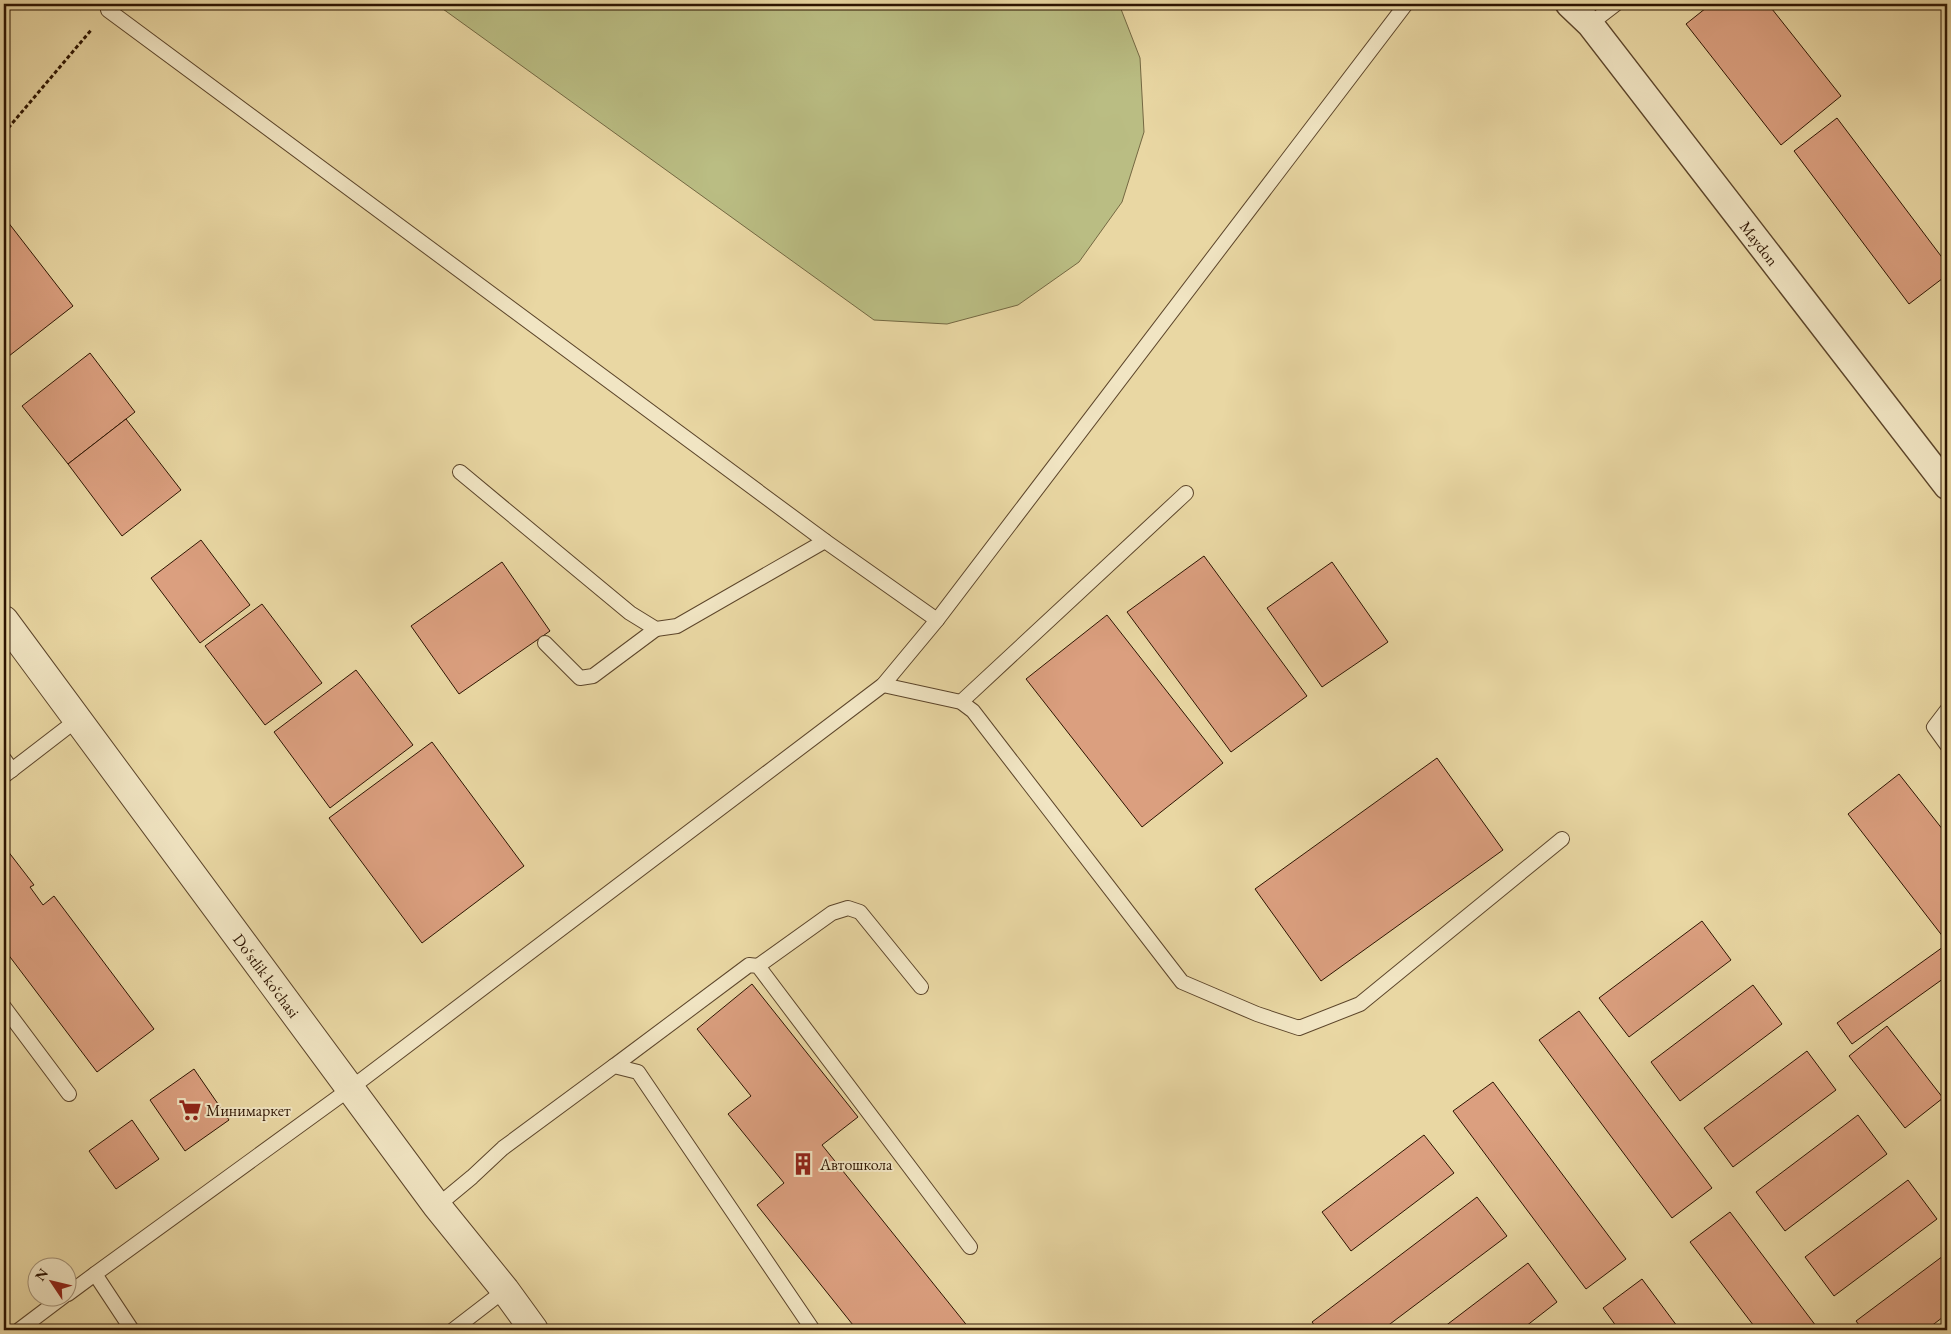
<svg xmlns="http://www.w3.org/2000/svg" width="1951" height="1334" viewBox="0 0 1951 1334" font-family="'EB Garamond',serif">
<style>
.green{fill:#babd83;stroke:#746842}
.building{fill:#db9f7f;stroke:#2d1401}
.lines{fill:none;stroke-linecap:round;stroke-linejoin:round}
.service-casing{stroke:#5c452a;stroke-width:16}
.minor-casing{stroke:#5c452a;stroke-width:29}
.tertiary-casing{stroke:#5c452a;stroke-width:30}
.path{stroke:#2d1401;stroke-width:3;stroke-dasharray:4 2.5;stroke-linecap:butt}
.service{stroke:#f1e5c3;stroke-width:14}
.minor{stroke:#f1e5c3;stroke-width:26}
.tertiary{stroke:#f1e5c3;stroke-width:28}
.labels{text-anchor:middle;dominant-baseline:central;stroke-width:4;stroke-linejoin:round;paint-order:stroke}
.street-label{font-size:16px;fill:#2d1401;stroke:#f1e5c3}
.poi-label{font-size:16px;fill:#2d1401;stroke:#f1e5c3;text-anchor:start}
</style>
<rect width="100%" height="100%" fill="#e9d7a3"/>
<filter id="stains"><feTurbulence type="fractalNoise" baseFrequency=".004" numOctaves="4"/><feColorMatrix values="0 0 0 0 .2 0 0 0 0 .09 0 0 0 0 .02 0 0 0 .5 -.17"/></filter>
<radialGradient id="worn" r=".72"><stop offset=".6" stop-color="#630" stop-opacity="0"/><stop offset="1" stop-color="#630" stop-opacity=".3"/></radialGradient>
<!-- green -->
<path class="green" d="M436,4h683l21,54 4,74 -22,70 -43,60 -61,43 -71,19 -73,-4z"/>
<!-- building -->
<g class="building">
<path d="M1711,4h57l73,92 -60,49 -95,-121z"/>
<path d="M1837,118l110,146v11l-38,29 -115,-153z"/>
<path d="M4,217l69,89 -64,50 -5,-7z"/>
<path d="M90,353l45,59 -67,52 -46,-58z"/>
<path d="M126,419l55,71 -59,46 -54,-72z"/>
<path d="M201,540l49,65 -50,38 -49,-65z"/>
<path d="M1204,556l103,140 -76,56 -104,-140z"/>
<path d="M502,562l48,69 -91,63 -48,-68z"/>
<path d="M1332,562l56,80 -66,45 -55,-79z"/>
<path d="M262,604l60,79 -57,42 -60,-79z"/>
<path d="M1107,615l116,148 -81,64 -116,-148z"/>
<path d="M356,670l57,75 -83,63 -56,-76z"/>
<path d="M432,742l92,124 -102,77 -93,-125z"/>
<path d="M1437,758l66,92 -182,131 -66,-92z"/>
<path d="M1899,774l48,61v107l-99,-128z"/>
<path d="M4,846l30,39 -4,2 13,18 11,-9 100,133 -57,43 -93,-123z"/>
<path d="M1702,921l29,39 -102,77 -30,-39z"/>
<path d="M1943,947l4,6v23l-95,68 -15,-21z"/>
<path d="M752,984l106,133 -36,28 147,183 -2,2h-110l-100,-125 27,-22 -56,-69 23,-18 -54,-67z"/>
<path d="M1753,985l29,39 -102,77 -29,-39z"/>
<path d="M1579,1011l133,177 -40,30 -133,-178z"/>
<path d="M1887,1026l56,72 -38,30 -56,-72z"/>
<path d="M1807,1051l29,39 -103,77 -29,-39z"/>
<path d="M194,1069l35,51 -44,31 -35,-51z"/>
<path d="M1493,1082l133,177 -40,30 -133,-178z"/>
<path d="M1858,1115l29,39 -102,77 -29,-39z"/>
<path d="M132,1120l27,39 -43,30 -27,-38z"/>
<path d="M1424,1135l30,38 -103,78 -29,-39z"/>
<path d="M1908,1180l29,39 -103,77 -29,-39z"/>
<path d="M1477,1197l30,39 -125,94h-64l-6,-8z"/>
<path d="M1730,1212l89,118h-62l-67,-88z"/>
<path d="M1947,1253v61l-21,16h-63l-7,-9z"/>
<path d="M1528,1263l29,39 -36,28h-81z"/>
<path d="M1642,1279l38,51h-61l-16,-22z"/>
</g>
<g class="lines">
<defs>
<g id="service">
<path d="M108,10l717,531 112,79 469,-616"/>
<path d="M1590,24l26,-20"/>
<path d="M460,472l170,141 26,16 21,-3 148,-85"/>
<path d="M545,643l35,35 13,-2 63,-47"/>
<path d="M883,685l78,17 12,9 209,271 75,32 42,14 61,-24 202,-165"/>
<path d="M961,702l225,-209"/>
<path d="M1947,710l-13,17 13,18"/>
<path d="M4,759l8,11"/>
<path d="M4,776l74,-57"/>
<path d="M758,966l74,-53 16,-5 12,4 61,75"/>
<path d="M4,1007l65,87"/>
<path d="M614,1066l135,-101 9,1 212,281"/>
<path d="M437,1206l35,-29 31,-29 111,-82 24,6 175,258"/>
<path d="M68,1294l27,-20"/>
<path d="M19,1330l45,-34"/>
<path d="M132,1330l-37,-56 256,-186 532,-403 54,-65"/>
<path d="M453,1330l52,-40"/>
</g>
<g id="minor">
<path id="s1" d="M1569,4l21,20 357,462"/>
</g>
<g id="tertiary">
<path id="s2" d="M4,620l433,586 68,84 29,40"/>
</g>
</defs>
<!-- service casing -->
<use href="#service" class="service-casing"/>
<!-- minor casing -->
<use href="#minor" class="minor-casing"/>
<!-- tertiary casing -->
<use href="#tertiary" class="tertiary-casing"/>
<!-- path -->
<path class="path" d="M4,133l88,-104"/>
<!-- service -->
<use href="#service" class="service"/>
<!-- minor -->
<use href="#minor" class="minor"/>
<!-- tertiary -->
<use href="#tertiary" class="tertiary"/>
</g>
<!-- icons -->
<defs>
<symbol id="supermarket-bare" viewBox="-9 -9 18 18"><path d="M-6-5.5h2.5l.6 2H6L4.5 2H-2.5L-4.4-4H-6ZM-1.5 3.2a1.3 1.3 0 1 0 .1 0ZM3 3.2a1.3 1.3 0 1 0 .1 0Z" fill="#8f2418" stroke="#f1e5c3" stroke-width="2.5" paint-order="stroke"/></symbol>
<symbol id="building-bare" viewBox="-9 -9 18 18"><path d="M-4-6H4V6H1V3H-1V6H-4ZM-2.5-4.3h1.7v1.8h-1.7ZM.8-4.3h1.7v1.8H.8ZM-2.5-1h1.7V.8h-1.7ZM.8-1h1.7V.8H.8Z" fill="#8f2418" stroke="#f1e5c3" stroke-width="2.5" paint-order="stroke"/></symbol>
</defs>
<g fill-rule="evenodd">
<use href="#supermarket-bare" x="174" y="1094" width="32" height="32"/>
<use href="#building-bare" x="787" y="1148" width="32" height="32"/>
</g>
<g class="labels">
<!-- street labels -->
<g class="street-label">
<text stroke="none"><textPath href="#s1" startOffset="306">Maydon</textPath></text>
<text stroke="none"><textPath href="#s2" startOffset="442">Do‘stlik ko‘chasi</textPath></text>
</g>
<!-- poi labels -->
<g class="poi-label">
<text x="206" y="1110">Минимаркет</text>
<text x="820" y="1164">Автошкола</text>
</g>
</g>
<!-- margin -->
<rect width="1951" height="1334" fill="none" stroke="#e9d7a3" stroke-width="20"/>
<rect x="5" y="5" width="1941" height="1324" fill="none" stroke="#2d1401" stroke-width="2.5"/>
<rect x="10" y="10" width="1931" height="1314" fill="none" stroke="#2d1401"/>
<!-- north arrow -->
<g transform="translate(52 1282) rotate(305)"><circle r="24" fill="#f1e5c3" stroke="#a39175"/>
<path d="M0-4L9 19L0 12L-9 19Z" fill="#8f2418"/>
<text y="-8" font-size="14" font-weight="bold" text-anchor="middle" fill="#2d1401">N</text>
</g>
<rect width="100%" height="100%" filter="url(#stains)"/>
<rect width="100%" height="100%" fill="url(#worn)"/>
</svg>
